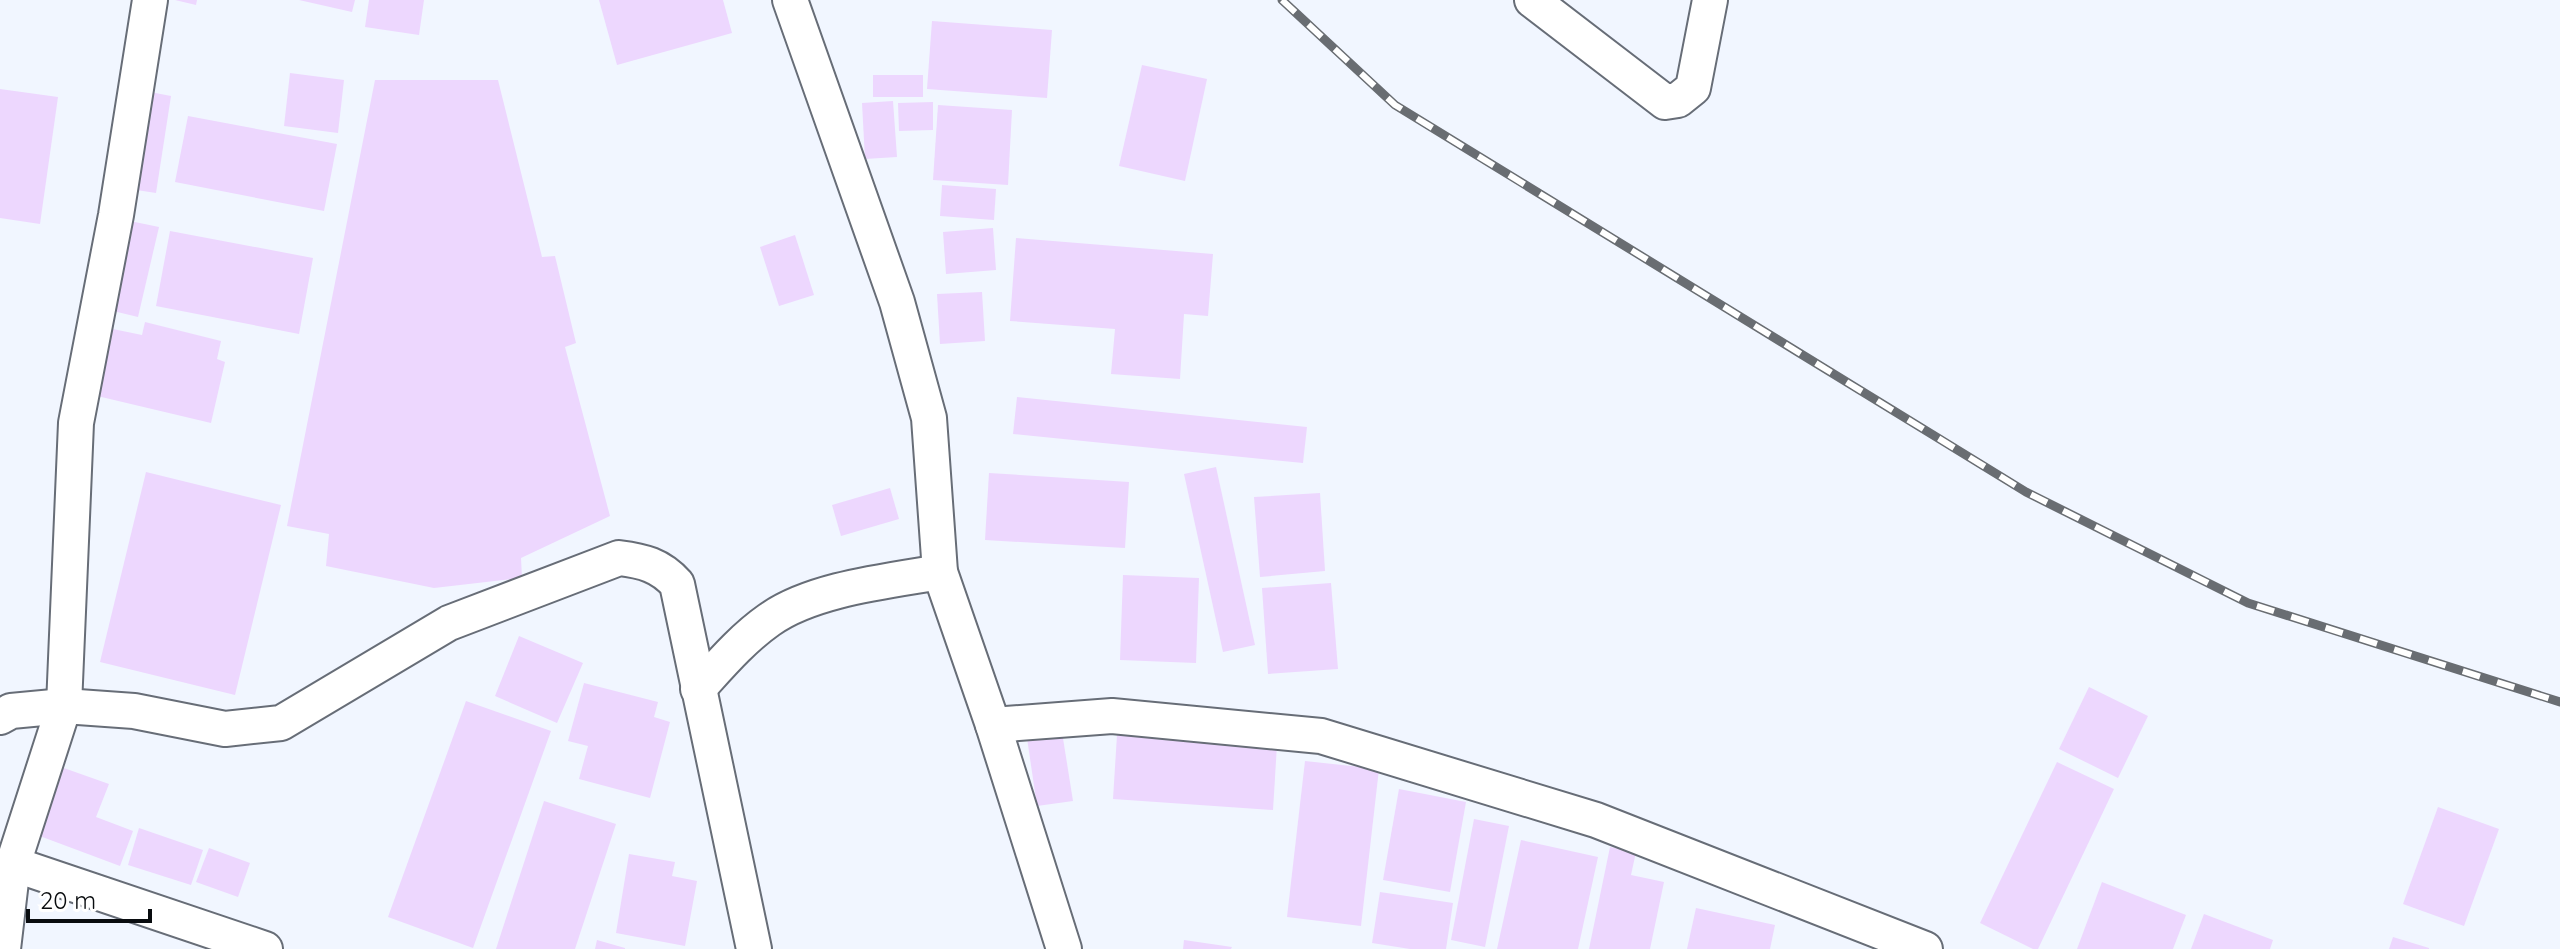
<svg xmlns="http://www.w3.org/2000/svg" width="2560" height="949" viewBox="0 0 2560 949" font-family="Quicksand,sans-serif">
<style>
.building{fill:#edd7fe}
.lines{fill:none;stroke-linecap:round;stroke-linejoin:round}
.minor-casing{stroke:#676d77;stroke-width:38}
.minor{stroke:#fff;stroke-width:34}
.rail-casing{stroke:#696d72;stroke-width:9}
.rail{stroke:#fff;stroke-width:6;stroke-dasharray:18;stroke-linecap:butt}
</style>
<rect width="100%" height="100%" fill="#f1f6ff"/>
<!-- building -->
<g class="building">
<path d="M175,0h22l-1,5z"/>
<path d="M299,0h56l-3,12z"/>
<path d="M369,0h55l-5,35 -54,-8z"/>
<path d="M599,0h124l9,33 -115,32z"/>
<path d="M932,21l120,9 -5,68 -120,-9z"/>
<path d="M1142,65l65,14 -22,102 -66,-15z"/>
<path d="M290,73l54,7 -6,53 -54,-7z"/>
<rect x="873" y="75" width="50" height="22"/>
<path d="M375,80h123l44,177 13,-1 21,87 -11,4 45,169 -89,42 1,20 -88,10 -108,-22 3,-32 -42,-8z"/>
<path d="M0,89l58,8 -18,127 -40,-6z"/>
<path d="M145,91l26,5 -15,97 -26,-4z"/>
<path d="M893,101l4,56 -32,2 -3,-56z"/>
<path d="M933,102v28l-34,1 -1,-28z"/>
<path d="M938,105l74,5 -4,75 -75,-5z"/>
<path d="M188,116l149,28 -13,67 -149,-29z"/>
<path d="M942,185l54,4 -2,31 -54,-4z"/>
<path d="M130,221l29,6 -21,90 -29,-7z"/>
<path d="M993,228l3,42 -50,4 -3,-42z"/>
<path d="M170,231l143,27 -14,76 -143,-28z"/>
<path d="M795,235l19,60 -35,11 -19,-59z"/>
<path d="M1016,238l197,16 -5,62 -24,-2 -4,65 -69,-5 4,-45 -105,-8z"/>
<path d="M982,292l3,49 -45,3 -3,-50z"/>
<path d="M145,322l76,19 -4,18 8,3 -14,61 -118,-28 15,-67 34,7z"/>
<path d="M1017,397l290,30 -4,36 -290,-29z"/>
<path d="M1216,467l39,178 -32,7 -39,-178z"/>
<path d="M146,472l135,33 -46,190 -135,-33z"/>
<path d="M989,473l140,9 -4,66 -140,-8z"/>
<path d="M890,488l9,31 -58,17 -9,-31z"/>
<path d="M1320,493l5,78 -65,6 -6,-80z"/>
<path d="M1123,575l76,3 -3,85 -76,-3z"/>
<path d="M1331,583l7,86 -70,5 -6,-86z"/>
<path d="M519,636l64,27 -26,60 -62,-27z"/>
<path d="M584,683l74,19 -4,15 16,5 -20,76 -71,-19 9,-33 -20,-5z"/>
<path d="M2089,687l59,29 -30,62 -59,-29z"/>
<path d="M466,701l85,30 -78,217 -85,-31z"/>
<path d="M1062,732l11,69 -36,5 -10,-68z"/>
<path d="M1117,735l160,10 -4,65 -160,-11z"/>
<path d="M1305,761l74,8 -18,157 -74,-9z"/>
<path d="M2057,762l57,27 -76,160h-5l-53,-26z"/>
<path d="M61,767l48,17 -13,33 37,14 -13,35 -83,-31z"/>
<path d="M1399,789l67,13 -16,90 -67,-12z"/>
<path d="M544,801l72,23 -41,125h-79z"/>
<path d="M2438,807l61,22 -35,97 -61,-22z"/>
<path d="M1474,819l35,7 -24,121 -34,-7z"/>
<path d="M139,828l64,22 -12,35 -63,-20z"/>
<path d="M1521,840l77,17 -20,92h-81z"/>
<path d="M1610,847l26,5 -5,23 33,7 -14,67h-61z"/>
<path d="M209,848l41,15 -12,34 -42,-15z"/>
<path d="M629,854l46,8 -3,14 25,5 -12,65 -69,-13z"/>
<path d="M2102,882l84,33 -13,34h-96z"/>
<path d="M1380,892l73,11 -7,46h-36l-38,-6z"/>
<path d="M1696,908l79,17 -5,24h-83z"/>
<path d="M2204,914l69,26 -3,9h-79z"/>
<path d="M2393,937l36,11v1h-40z"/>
<path d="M597,940l28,8v1h-30z"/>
<path d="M1184,940l48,7 -1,2h-48z"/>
</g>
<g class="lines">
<defs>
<g id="minor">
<path d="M790,0l107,302 32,116 11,154 53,153 71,224"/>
<path d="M1532,0l133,102 13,-2 15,-12 17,-88"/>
<path d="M698,689c22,-24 44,-50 71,-69 43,-31 119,-39 171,-48"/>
<path d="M0,717l11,-6 53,-5 70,5 91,18 56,-6 168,-100 170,-65c24,3 41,7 58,26l77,365"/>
<path d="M993,725l119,-9 209,20 275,84 329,129"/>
<path d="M13,864l252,85"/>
<path d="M3,949l10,-85 51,-158 12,-283 40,-208 34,-215"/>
</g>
</defs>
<!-- minor casing -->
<use href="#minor" class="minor-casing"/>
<!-- minor -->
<use href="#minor" class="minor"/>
<defs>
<path id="rail" d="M1282,0l113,105 631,387 222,111 312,99"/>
</defs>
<!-- rail casing -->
<use href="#rail" class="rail-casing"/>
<!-- rail -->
<use href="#rail" class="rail"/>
</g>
<!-- scale -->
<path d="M28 909v12h122v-12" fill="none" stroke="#090c0f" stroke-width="4"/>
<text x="40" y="909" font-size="24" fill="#090c0f" stroke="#ffffff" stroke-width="6" paint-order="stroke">20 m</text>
</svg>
